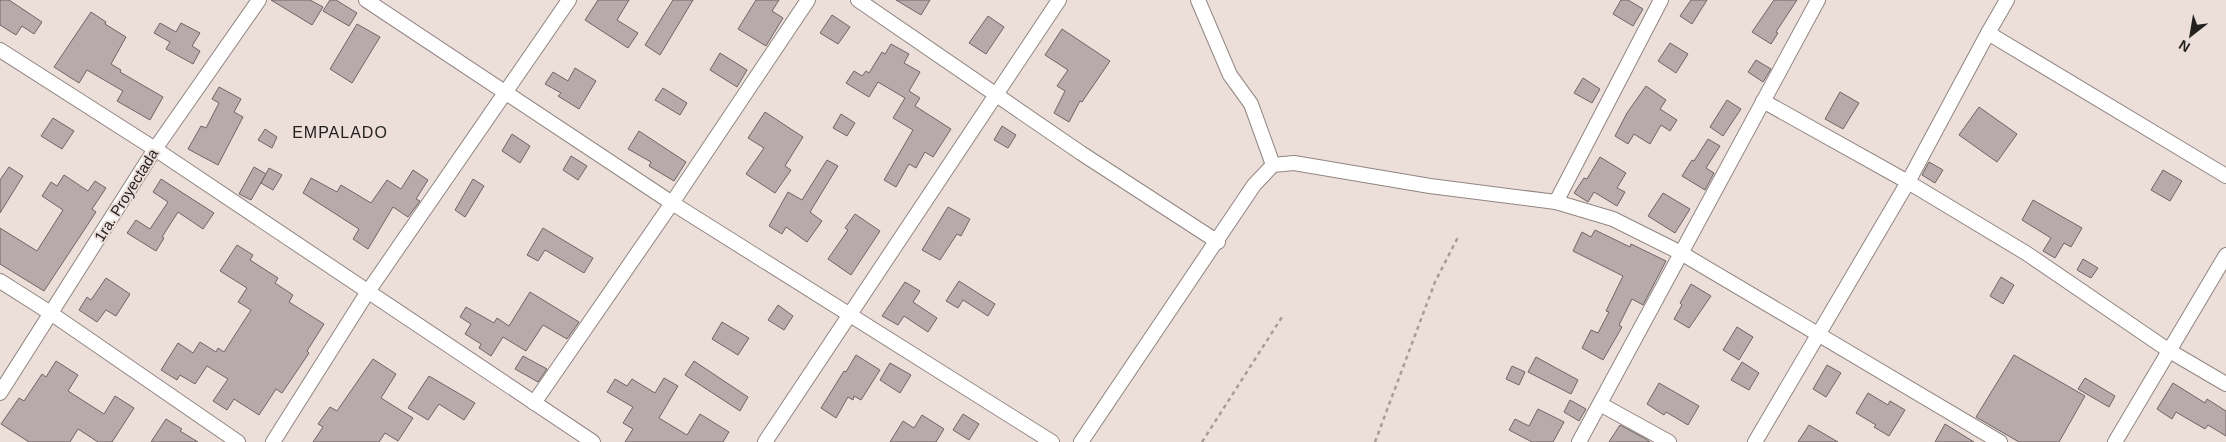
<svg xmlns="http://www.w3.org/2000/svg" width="2226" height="442" viewBox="0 0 2226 442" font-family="Arial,sans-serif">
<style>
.building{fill:#b7aaab;stroke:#706465}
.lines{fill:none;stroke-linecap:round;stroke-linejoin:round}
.street-casing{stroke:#918581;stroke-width:16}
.path{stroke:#a69c99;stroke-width:2.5;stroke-dasharray:4 4;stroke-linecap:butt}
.street{stroke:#fff;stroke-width:14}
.labels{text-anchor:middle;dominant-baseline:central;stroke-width:4;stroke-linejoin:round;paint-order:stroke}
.street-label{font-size:15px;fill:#24201e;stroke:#ecdfda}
.neighbourhood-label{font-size:16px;letter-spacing:1px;fill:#24201e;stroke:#ecdfda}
</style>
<rect width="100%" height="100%" fill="#ecdfda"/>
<!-- building -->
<g class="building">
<path d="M0,0h9l33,22 -8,12 -12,-8 -6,9 -16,-10z"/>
<path d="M271,0h39l13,7 -11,18z"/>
<path d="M330,0h6l21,13 -8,13 -26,-15z"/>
<path d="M598,0h31l-12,20 21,13 -10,15 -43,-28z"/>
<path d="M673,0h20l-33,55 -15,-10z"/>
<path d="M756,0h23l-7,11 11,7 -17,28 -28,-17z"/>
<path d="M896,0h34l-9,15z"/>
<path d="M1621,0h7l15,9 -10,17 -20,-12z"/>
<path d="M1691,0h16l-15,24 -12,-8z"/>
<path d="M1774,0h23l-21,32 2,1 -7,11 -19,-12z"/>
<path d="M91,12l15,10 -1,2 21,13 -15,27 10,6 -1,2 43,25 -13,23 -33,-19 6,-10 -36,-21 -8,13 -25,-16z"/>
<path d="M832,15l18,12 -12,17 -18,-11z"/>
<path d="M988,16l16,11 -18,27 -17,-11z"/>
<path d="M160,23l16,9 5,-9 19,10 -8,13 8,5 -7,13 -27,-15 4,-7 -16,-9z"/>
<path d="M357,24l23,13 -28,46 -22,-14z"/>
<path d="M1062,29l48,32 -28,41 -2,-1 -11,21 -15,-9 11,-22 -8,-5 11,-16 -23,-15z"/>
<path d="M1670,43l18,11 -12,19 -18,-12z"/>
<path d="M891,44l18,10 -5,9 16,9 -11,19 11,7 -5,8 36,23 -18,28 -8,-5 -9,16 -7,-4 -13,23 -12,-7 29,-50 -20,-12 12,-20 -27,-16 -9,15 -23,-14 8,-12 8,5 4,-5 3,2 13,-21 3,2z"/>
<path d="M720,53l27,17 -10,17 -27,-17z"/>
<path d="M1756,60l15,9 -8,13 -15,-10z"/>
<path d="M575,68l21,13 -17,28 -21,-13 3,-3 -16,-9 8,-12 15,9z"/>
<path d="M1583,78l17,11 -8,14 -18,-10z"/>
<path d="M1646,86l20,14 -6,9 17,11 -7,11 -9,-6 -11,19 -16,-10 -6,10 -13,-8 12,-23z"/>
<path d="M219,87l22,12 -7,13 9,5 -25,48 -30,-16 13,-23 5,2 13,-25 -7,-4z"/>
<path d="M663,88l24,15 -7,12 -25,-15z"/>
<path d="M1840,92l19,11 -16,26 -18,-10z"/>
<path d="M1727,100l14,9 -18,27 -13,-9z"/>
<path d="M1979,107l38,27 -20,28 -38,-27z"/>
<path d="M765,112l38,25 -18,29 6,4 -16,23 -29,-19 18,-26 -16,-10z"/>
<path d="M841,114l14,9 -8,13 -14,-8z"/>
<path d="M53,118l21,13 -12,18 -21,-13z"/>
<path d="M1002,126l14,9 -8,13 -14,-8z"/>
<path d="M265,129l12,8 -5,11 -14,-8z"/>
<path d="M639,131l47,31 -12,19 -25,-15 2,-4 -23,-13z"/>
<path d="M512,134l18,12 -10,17 -18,-12z"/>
<path d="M1708,139l12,7 -14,22 8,5 -9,17 -23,-14 10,-16 2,1z"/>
<path d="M571,156l16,10 -9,14 -15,-10z"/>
<path d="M1600,157l26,16 -9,15 8,4 -8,14 -23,-14 -6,10 -14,-9 10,-15 3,1z"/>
<path d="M827,160l11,6 -28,46 12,9 -15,21 -21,-15 -4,7 -13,-8 19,-34 14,8z"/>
<path d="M1929,162l14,8 -8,13 -13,-8z"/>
<path d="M9,167l14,9 -23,37v-33z"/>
<path d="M254,167l12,7 -15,26 -12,-6z"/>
<path d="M269,168l13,7 -9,15 -12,-7z"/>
<path d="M413,170l15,10 -12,19 4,2 -12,16 -15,-10 -25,42 -15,-10 6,-10 -56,-36 8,-15 26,14 4,-7 30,18 16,-23 14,9z"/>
<path d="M2163,170l19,11 -12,20 -19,-11z"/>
<path d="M64,175l24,16 7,-10 11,7 -14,21 4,3 -52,79 -44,-27v-36l37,23 26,-41 -21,-14 9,-14 6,4z"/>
<path d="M161,179l53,34 -11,16 -25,-17 -16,25 2,1 -8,13 -29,-18 9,-13 14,9 18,-27 -15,-10z"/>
<path d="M473,179l11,7 -19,31 -10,-7z"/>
<path d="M1663,193l27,16 -15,24 -27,-17z"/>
<path d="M2033,200l49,28 -11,19 -7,-4 -9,15 -12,-7 8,-13 -29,-18z"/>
<path d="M948,207l22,12 -9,17 -4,-2 -17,26 -18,-10z"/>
<path d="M855,214l25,17 -29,44 -23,-16 20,-29 -3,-2z"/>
<path d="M543,228l50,30 -9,15 -39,-23 -7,11 -11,-6z"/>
<path d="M1595,230l35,17 1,-3 35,17 -23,44 -11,-6 -13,26 3,2 -19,33 -21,-12 9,-18 7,3 11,-21 -3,-1 17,-35 -50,-25 9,-19 9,5z"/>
<path d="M237,245l16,10 -3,5 28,18 -3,5 18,12 -4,7 35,22 -17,27 2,2 -27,40 -6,-4 -17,26 -25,-16 -7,11 -14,-9 15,-22 -21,-13 -12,18 -15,-9 -3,5 -16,-10 17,-27 15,10 7,-11 16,10 2,-4 6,4 27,-42 -13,-8 9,-14 -27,-17z"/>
<path d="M2083,259l15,9 -7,10 -14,-8z"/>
<path d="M2001,277l13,8 -11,19 -13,-8z"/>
<path d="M106,278l24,16 -14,22 -10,-6 -9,12 -18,-12 8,-13 4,3z"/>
<path d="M959,281l36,23 -7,12 -25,-16 -5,8 -12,-7z"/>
<path d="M905,282l15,9 -7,11 24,16 -9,14 -24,-16 -6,9 -16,-9z"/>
<path d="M1691,284l20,12 -22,32 -15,-9 8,-14 -2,-2z"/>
<path d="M530,292l49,30 -12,17 -24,-14 -17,26 -23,-14 -12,19 -12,-8 2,-4 -16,-10 6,-10 -11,-7 6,-10 28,16 3,-5 12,8z"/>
<path d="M778,305l15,11 -9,14 -16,-10z"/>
<path d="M722,322l27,16 -11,17 -26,-16z"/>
<path d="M1737,327l16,10 -14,23 -16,-10z"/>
<path d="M856,355l24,15 -19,30 -7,-4 -1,4 -5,-3 -12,21 -15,-10 23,-37 2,1z"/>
<path d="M2014,355l71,41 -26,46h-40l-43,-25z"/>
<path d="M523,356l24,13 -9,13 -23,-13z"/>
<path d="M1536,357l42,23 -7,14 -43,-22z"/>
<path d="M373,359l23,15 -15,24 32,20 -15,23 -13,-8 -6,9h-66l10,-15 -5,-3 12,-17 7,4z"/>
<path d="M56,361l22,14 -10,16 36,23 11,-18 19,12 -22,34h-14l-20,-13 -8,13h-41l-28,-18 18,-26 5,3 18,-27 4,3z"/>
<path d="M694,361l54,36 -8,14 -55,-36z"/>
<path d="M1742,362l17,11 -10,17 -18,-10z"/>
<path d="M890,363l21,12 -11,18 -20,-13z"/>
<path d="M1827,365l14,8 -15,24 -13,-8z"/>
<path d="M1512,366l13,6 -6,13 -13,-6z"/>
<path d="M429,376l46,27 -11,17 -25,-16 -11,16 -20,-12z"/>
<path d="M664,378l14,8 -19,32 28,17 13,-21 29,18 -6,10h-98l8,-13 -10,-6 10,-16 -26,-15 8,-13 12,7 5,-7 23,14z"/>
<path d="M2085,378l30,18 -6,11 -31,-18z"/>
<path d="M1659,383l40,23 -11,19 -22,-13 -2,3 -17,-11z"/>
<path d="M2173,383l32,20 2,-4 19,12v25l-18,-11 -3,4 -29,-17 -4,7 -15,-10z"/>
<path d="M1868,393l20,12 2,-4 15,9 -16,26 -15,-9 2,-2 -20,-12z"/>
<path d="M1570,400l16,9 -7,12 -15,-9z"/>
<path d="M1538,409l26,13 -11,20h-21l-23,-12 6,-11 14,7z"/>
<path d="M963,414l16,10 -10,16 -16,-10z"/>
<path d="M922,415l22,14 -8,13h-46l13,-21 11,7z"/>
<path d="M166,419l16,10 -2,2 18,11h-47z"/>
<path d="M1945,424l29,18h-39z"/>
<path d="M1620,425l26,14 4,3h-41z"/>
<path d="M1809,425l29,17h-40z"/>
</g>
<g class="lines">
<defs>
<g id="street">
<path d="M366,0l306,203 380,239"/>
<path d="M858,0l223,153 137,89"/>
<path d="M1198,0l32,75 21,29 22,61 21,-2 136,23 126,16 57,17 68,34 319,189"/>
<path d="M1988,33l19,-33"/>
<path d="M0,50l155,99 438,293"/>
<path d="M1763,101l145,81 118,71 142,97 58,34"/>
<path d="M1556,202l105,-202"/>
<path d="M0,281l52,33 186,128"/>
<path d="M0,393l155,-244 104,-149"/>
<path d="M534,403l138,-200 136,-203"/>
<path d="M1600,404l69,38"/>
<path d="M273,442l94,-149 202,-293"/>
<path d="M765,442l294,-442"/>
<path d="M1081,442l173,-257 19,-20"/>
<path d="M1579,442l239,-442"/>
<path d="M1755,442l153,-260 80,-149 238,143"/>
<path d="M2115,442l111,-187"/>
</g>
</defs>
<!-- street casing -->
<use href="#street" class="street-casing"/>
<!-- path -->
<g class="path">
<path d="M1202,442l80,-125"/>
<path d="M1375,442l60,-160 23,-45"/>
</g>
<!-- street -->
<use href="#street" class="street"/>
</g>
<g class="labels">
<!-- street labels -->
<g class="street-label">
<text transform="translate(126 195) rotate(-58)">1ra. Proyectada</text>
</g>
<!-- neighbourhood labels -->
<g class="neighbourhood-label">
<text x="340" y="132">EMPALADO</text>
</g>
</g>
<!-- north arrow -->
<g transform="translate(2191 35) rotate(211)" stroke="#ecdfda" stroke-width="4" paint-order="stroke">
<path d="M0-4L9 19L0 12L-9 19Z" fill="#24201e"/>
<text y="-8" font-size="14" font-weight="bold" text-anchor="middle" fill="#24201e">N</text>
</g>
</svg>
